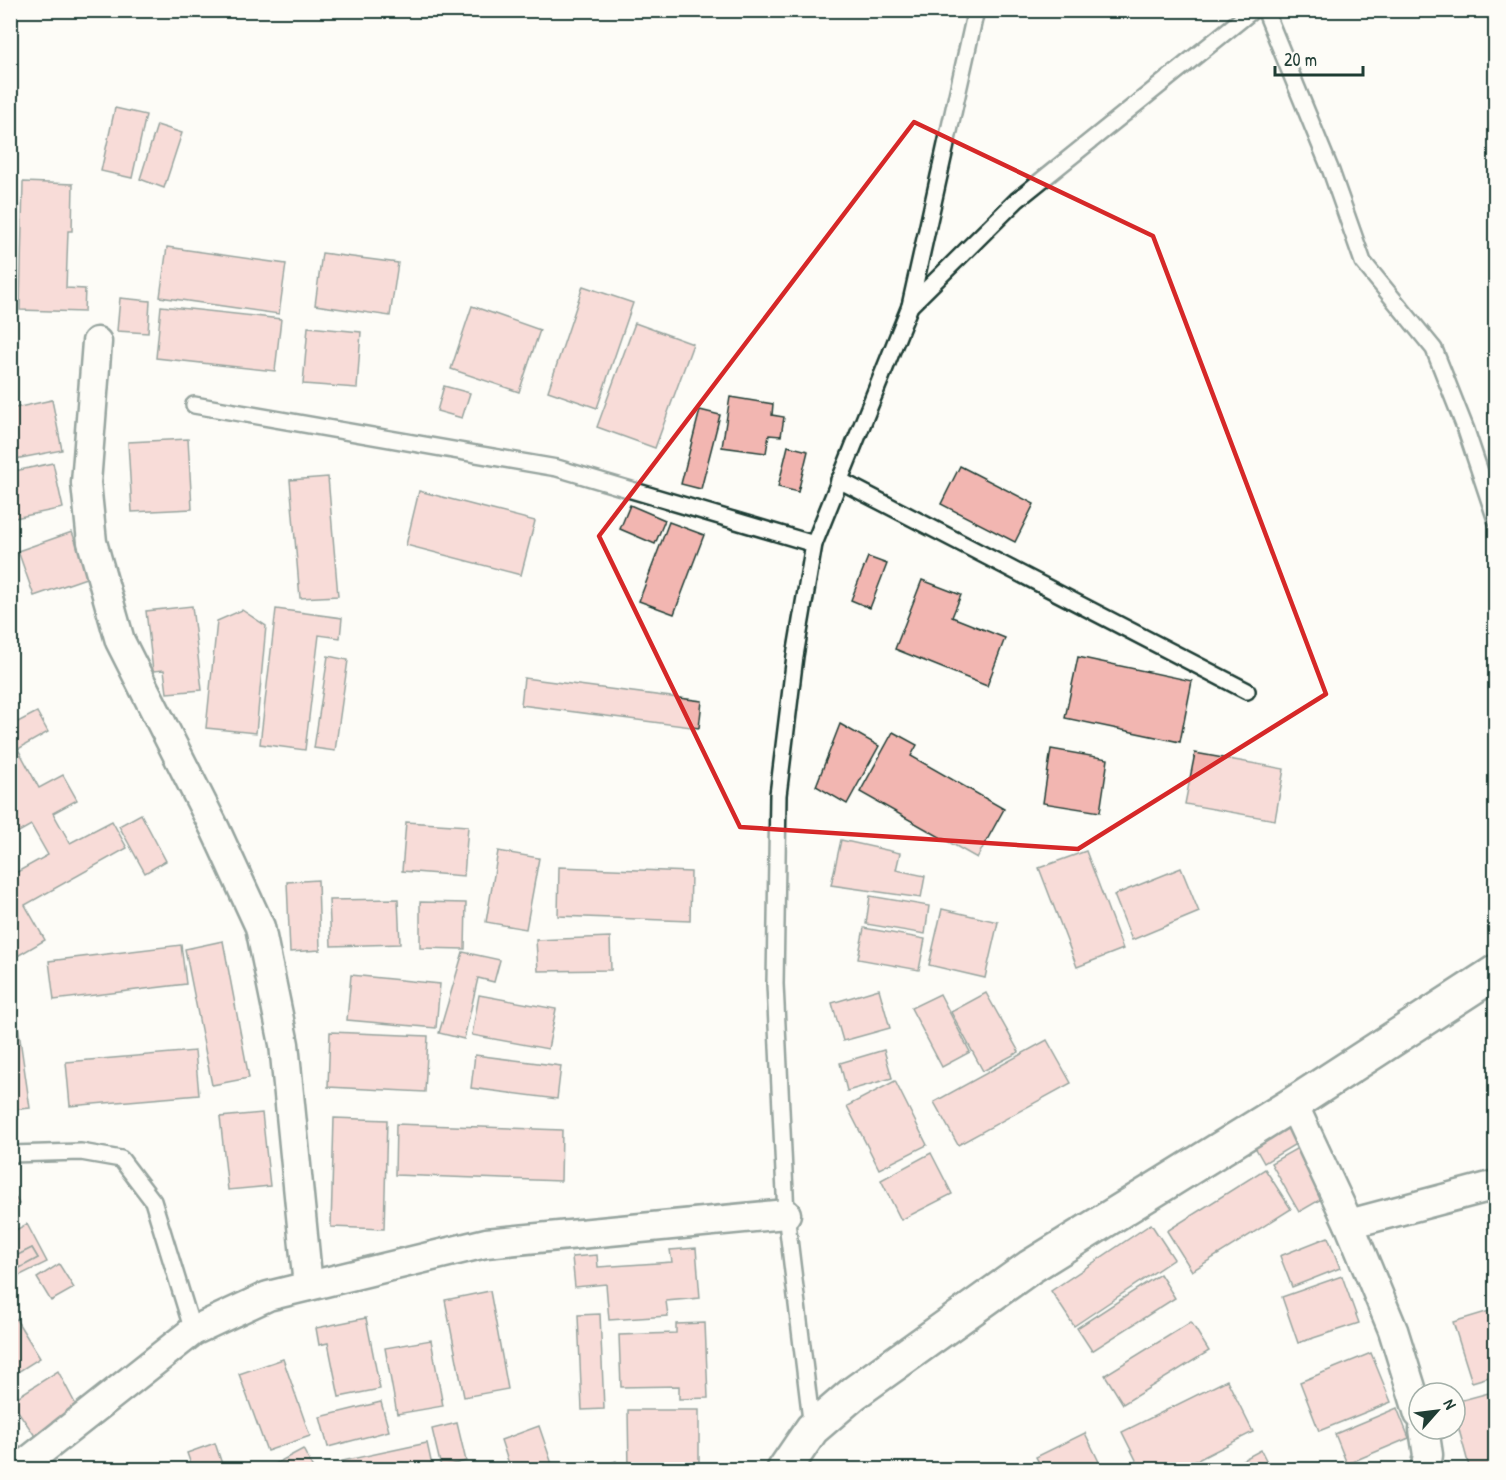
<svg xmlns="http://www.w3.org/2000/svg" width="1506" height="1480" viewBox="0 0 1506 1480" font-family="'Patrick Hand',sans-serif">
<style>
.building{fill:#f2b6b1;stroke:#1f3d34;stroke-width:1.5}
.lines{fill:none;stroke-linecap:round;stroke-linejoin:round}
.lane-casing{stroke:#1f3d34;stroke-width:20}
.street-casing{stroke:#1f3d34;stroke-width:33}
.secondary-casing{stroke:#1f3d34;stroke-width:38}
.lane{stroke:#fdfcf7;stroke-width:15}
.street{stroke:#fdfcf7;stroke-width:28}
.secondary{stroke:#fdfcf7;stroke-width:33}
.marked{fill:none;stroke:#d62828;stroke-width:4.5;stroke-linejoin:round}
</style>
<rect width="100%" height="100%" fill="#fdfcf7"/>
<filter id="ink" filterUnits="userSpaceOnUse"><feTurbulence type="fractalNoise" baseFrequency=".0167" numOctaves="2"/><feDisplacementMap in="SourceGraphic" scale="12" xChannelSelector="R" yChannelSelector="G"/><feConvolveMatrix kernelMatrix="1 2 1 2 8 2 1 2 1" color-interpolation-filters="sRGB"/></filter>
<g filter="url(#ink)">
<!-- building -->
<g class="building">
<path d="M115,108l31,7 -14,63 -31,-7z"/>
<path d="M157,125l25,8 -18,55 -24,-9z"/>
<path d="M23,182l50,2 -1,47h-4l-2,57 19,1 -1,23 -64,-2z"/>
<path d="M167,247l119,17 -7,50 -119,-17z"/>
<path d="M322,253l76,10 -8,53 -75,-11z"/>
<path d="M583,286l50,17 -36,105 -49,-17z"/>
<path d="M120,298l30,3 -2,32 -31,-2z"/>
<path d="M161,306l120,13 -6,52 -119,-13z"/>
<path d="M472,306l68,24 -21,62 -68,-23z"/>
<path d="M635,323l58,21 -38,104 -58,-21z"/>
<path d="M308,327l53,5 -4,56 -54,-4z"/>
<path d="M444,386l26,7 -8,25 -25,-7z"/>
<path d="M730,397l43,7 -1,11 12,2 -3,19 -12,-1 -3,18 -44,-6z"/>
<path d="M52,400l10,50 -52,10v-51z"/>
<path d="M700,410l20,5 -19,74 -20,-5z"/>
<path d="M188,439l4,70 -60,3 -4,-70z"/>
<path d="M788,446l20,5 -10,41 -20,-5z"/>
<path d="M53,463l10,45 -53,11v-47z"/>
<path d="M960,466l74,38 -19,38 -74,-38z"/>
<path d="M328,477l10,119 -38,2 -10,-118z"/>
<path d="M419,491l116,30 -14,54 -115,-30z"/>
<path d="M630,505l35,15 -10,24 -35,-15z"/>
<path d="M669,522l35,13 -30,79 -35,-13z"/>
<path d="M72,532l17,45 -55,19 -16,-45z"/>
<path d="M868,557l19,7 -17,44 -19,-8z"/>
<path d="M922,580l39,15 -9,22 53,21 -18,48 -92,-37z"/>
<path d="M192,606l10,84 -35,3 -3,-23 -11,1 -7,-60z"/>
<path d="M276,609l66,9 -2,20 -21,-3 -14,115 -45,-6z"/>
<path d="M242,610l24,16 -10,107 -50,-5 11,-107z"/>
<path d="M328,656l20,4 -13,91 -21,-3z"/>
<path d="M1078,657l114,24 -12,61 -115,-24z"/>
<path d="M524,678l178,23 -3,27 -178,-23z"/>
<path d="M37,712l11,20 -30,17 21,39 24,-13 14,25 -24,13 17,30 42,-22 15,27 -102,57 20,35 -31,18 -4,-6v-76l38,-21 -17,-30 -21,12v-36l6,-4 -6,-10v-61z"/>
<path d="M840,724l39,22 -32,58 -31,-18z"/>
<path d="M893,732l24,13 -6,11 93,53 -27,49 -117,-66z"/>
<path d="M1051,749l57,10 -8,53 -57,-9z"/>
<path d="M1195,753l89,16 -9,51 -90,-16z"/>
<path d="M141,814l25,47 -21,12 -26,-47z"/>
<path d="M406,822l62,4 -4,50 -62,-5z"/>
<path d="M841,840l59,13 -4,17 29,6 -4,22 -90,-13z"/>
<path d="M498,851l41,7 -13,71 -40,-7z"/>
<path d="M1086,851l37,98 -46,18 -38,-99z"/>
<path d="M559,867l132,5 -1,49 -132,-5z"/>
<path d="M1181,868l18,44 -67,28 -18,-45z"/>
<path d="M318,880l2,70 -30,2 -3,-70z"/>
<path d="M870,896l59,10 -4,28 -59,-10z"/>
<path d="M398,899l2,45 -69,2 -2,-46z"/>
<path d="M420,902l46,1 -1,46 -45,-1z"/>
<path d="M942,909l56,13 -13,56 -56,-13z"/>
<path d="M864,928l61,11 -6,31 -61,-11z"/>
<path d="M610,937l1,33 -73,1 -2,-31z"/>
<path d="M223,941l26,137 -37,7 -27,-136z"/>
<path d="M181,945l5,39 -132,16 -5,-39z"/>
<path d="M463,952l37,8 -6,22 -16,-4 -14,61 -25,-6z"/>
<path d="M10,970l20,138 -20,2z"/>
<path d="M351,975l89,9 -4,44 -89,-8z"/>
<path d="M879,989l11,39 -47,13 -11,-38z"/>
<path d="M986,993l33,59 -36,19 -32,-59z"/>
<path d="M940,994l30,58 -28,15 -31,-59z"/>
<path d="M479,995l77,14 -8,40 -76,-14z"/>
<path d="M330,1032l98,4 -3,56 -97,-5z"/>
<path d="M1047,1040l24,43 -113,62 -24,-43z"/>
<path d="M884,1050l8,28 -45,13 -7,-28z"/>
<path d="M195,1051l4,44 -129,11 -4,-44z"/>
<path d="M475,1055l86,11 -4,33 -86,-11z"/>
<path d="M895,1081l32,64 -48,24 -32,-63z"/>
<path d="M262,1113l8,73 -42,4 -8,-73z"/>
<path d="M1285,1117l14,25 -35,21 -14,-25z"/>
<path d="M334,1118l53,2 -3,109 -53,-2z"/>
<path d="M396,1124l166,6 -1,51 -166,-6z"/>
<path d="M1303,1145l27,49 -31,18 -28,-49z"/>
<path d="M931,1153l21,41 -51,26 -20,-40z"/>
<path d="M1265,1169l26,40 -99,62 -25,-40z"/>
<path d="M10,1187l9,17 -9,5z"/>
<path d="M27,1224l20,38 -37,18v-7l28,-15 -6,-10 -22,11v-26z"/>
<path d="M1151,1224l23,35 -100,67 -23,-35z"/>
<path d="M1328,1237l12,31 -48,19 -12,-31z"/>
<path d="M32,1248l6,10 -28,15v-14z"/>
<path d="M696,1248l4,50 -34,3 2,15 -59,4 -3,-36 -31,3 -3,-30 25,-2 1,12 74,-5 -2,-12z"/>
<path d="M59,1264l15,24 -23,13 -14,-23z"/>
<path d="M1160,1274l15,24 -83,53 -15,-23z"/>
<path d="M1342,1276l17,47 -61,20 -16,-46z"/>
<path d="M490,1291l18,98 -44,8 -19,-97z"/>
<path d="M1496,1309v66l-24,7 -19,-60z"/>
<path d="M600,1314l4,95 -22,1 -4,-95z"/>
<path d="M14,1316l26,42 -30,19v-58z"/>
<path d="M366,1318l14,71 -41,8 -11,-54 -9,2 -3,-17z"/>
<path d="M1191,1322l18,29 -86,53 -18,-29z"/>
<path d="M705,1323l3,75 -29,1v-13l-58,1 -2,-52 57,-2v-9z"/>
<path d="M431,1340l12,66 -46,8 -12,-66z"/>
<path d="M1371,1353l20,49 -72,29 -19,-49z"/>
<path d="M283,1359l27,77 -43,15 -28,-77z"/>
<path d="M58,1371l20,38 -41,30 -26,-38z"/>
<path d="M1227,1380l26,52 -75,38h-37l-19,-38z"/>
<path d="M1496,1391v73l-26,6 -15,-55v-13z"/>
<path d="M381,1402l8,29 -61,16 -8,-30z"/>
<path d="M1397,1408l12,30 -62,26 -12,-30z"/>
<path d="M628,1410h71v60h-70z"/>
<path d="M457,1423l9,38 -25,6 -9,-38z"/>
<path d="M539,1426l15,44h-43l-10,-30z"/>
<path d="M1085,1433l18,37h-60l-7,-13z"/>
<path d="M215,1443l9,27h-31l-6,-17z"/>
<path d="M427,1443l6,27h-90l-1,-9z"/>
<path d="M303,1449l11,21h-50z"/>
<path d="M1261,1450l10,20h-47z"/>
<path d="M616,1461l4,9h-27z"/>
<path d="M995,1464l3,6h-14z"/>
</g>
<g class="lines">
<defs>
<g id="lane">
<path d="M1265,10l66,161 32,91 71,87 32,81 30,90"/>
<path d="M910,306l66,-296"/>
<path d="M194,405l363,63 257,76"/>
<path d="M839,480l408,211"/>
<path d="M10,1154l71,-2 40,7 32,42 40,130"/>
<path d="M812,1428l-26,-214 -11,-230 3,-189 17,-139 19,-112 96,-238 107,-106 236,-190"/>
</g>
<g id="street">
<path d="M97,342l-11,141 6,59 28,99 95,188 45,98 24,117 24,242"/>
<path d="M1293,1104l56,120 44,106 26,84"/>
<path d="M1349,1224l147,-39"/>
<path d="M1424,1429l4,26 -3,15"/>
<path d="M17,1470l176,-139 75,-35 218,-53 300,-29"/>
</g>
<path id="secondary" d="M784,1470l28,-41 42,-36 176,-126 263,-163 203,-132"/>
</defs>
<!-- lane casing -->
<use href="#lane" class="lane-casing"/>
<!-- street casing -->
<use href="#street" class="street-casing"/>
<!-- secondary casing -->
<use href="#secondary" class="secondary-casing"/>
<!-- lane -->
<use href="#lane" class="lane"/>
<!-- street -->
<use href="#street" class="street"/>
<!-- secondary -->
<use href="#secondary" class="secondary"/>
</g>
</g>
<!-- marked area -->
<path d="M0 0H1506V1480H0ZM914,122l239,114 173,458 -248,155 -338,-22 -141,-291z" fill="#fdfcf7" fill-opacity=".55" fill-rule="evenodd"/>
<path class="marked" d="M914,122l239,114 173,458 -248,155 -338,-22 -141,-291z"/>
<!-- margin -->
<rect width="1506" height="1480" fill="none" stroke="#fdfcf7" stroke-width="36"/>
<rect x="18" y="18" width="1470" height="1444" fill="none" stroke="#1f3d34" stroke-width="2" filter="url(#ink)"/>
<!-- north arrow -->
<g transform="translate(1437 1411) rotate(62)"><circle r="28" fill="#fdfcf7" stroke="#a4b0a9" stroke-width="1.5"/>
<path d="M0-4.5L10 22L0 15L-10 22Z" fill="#1f3d34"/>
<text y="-9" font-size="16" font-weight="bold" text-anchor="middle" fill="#1f3d34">N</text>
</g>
<!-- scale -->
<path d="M1275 66v9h88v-9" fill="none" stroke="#1f3d34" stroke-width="3"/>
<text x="1284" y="66" font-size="18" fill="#1f3d34" stroke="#fdfcf7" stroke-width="4.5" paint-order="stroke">20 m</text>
</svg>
